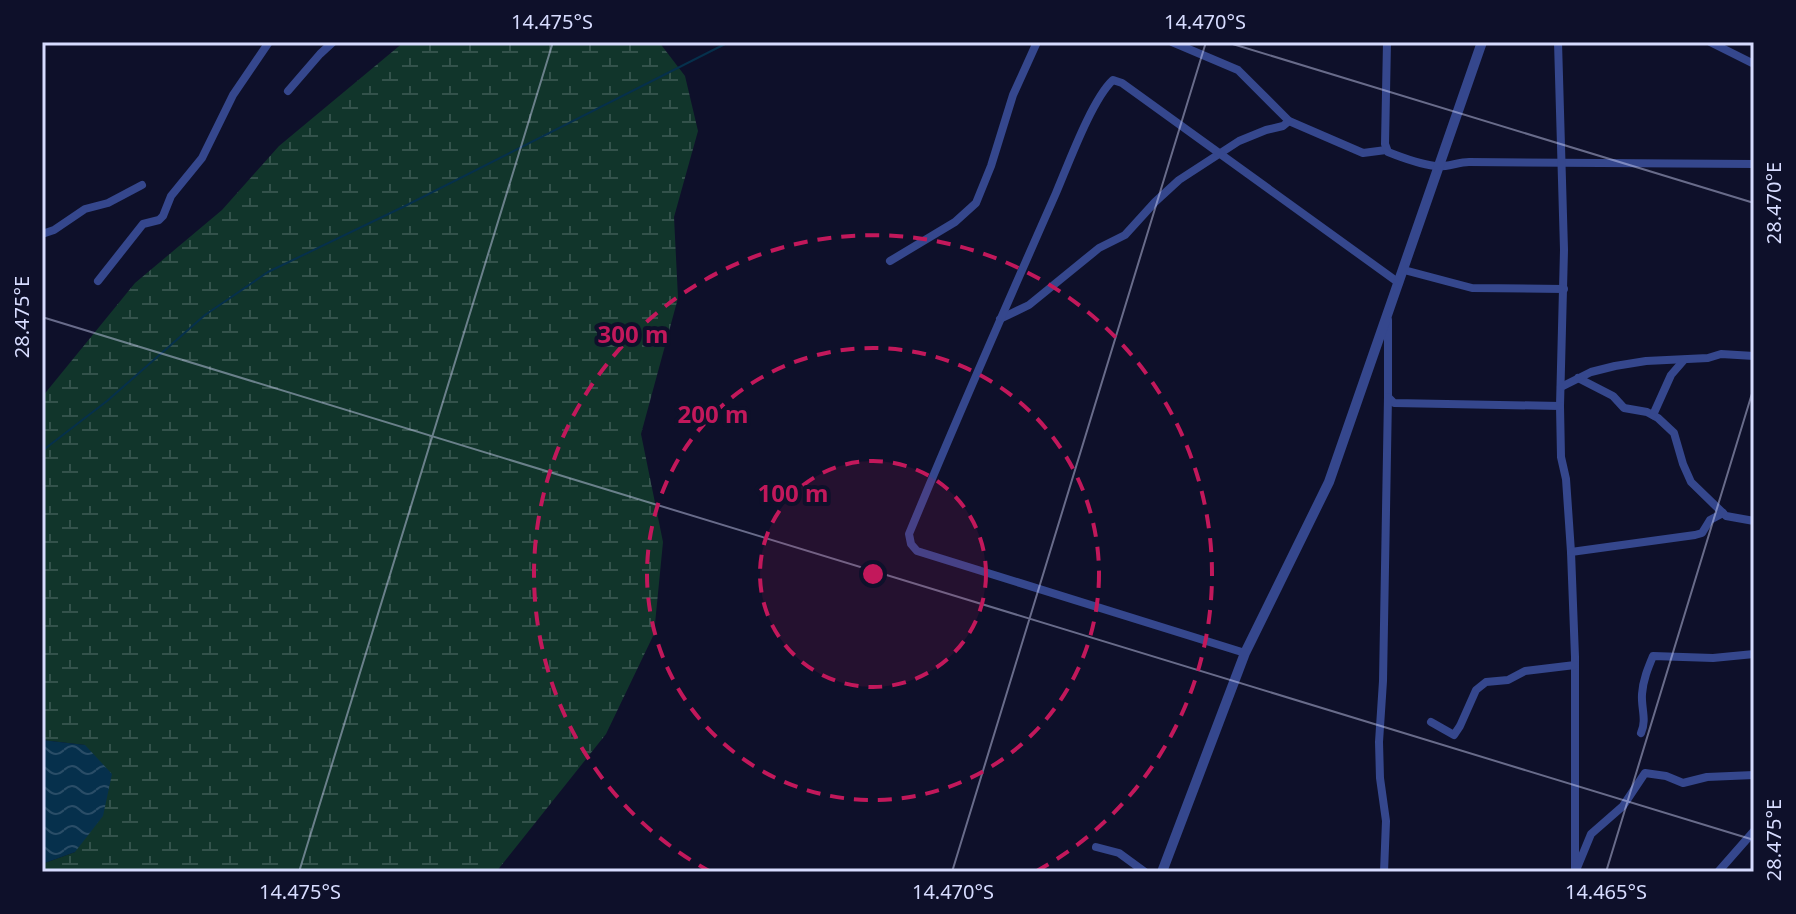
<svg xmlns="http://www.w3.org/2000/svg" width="1796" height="914" viewBox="0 0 1796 914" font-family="'Noto Sans',sans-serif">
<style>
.wetland{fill:url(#wetland-marsh)}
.water{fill:url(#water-waves)}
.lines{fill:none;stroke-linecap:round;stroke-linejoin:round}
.stream{stroke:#06304c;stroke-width:2}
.minor{stroke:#35478d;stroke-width:8}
.tertiary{stroke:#35478d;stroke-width:10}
.ticks{fill:none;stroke:#d7dcff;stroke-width:2;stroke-opacity:0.45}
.ring{fill:none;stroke:#c2185b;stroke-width:4;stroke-dasharray:14 10}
.centre{fill:#c2185b;stroke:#0e102a;stroke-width:4}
.ring-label{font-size:24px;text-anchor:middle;font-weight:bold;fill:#c2185b;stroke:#0e102a;stroke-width:8;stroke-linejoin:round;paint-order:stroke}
.neatline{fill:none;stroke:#d7dcff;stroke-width:3}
.ticks-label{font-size:20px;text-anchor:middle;fill:#d7dcff}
</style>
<defs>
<pattern id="wetland-marsh" width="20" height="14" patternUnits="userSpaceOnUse" patternTransform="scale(2)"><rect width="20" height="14" fill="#11352b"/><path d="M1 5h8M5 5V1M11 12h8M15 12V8" fill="none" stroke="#33524b"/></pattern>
<pattern id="water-waves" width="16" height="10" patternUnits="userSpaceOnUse" patternTransform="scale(2)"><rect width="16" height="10" fill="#06304c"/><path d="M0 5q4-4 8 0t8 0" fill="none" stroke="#2a4d67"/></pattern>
</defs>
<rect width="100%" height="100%" fill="#0e102a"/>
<!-- wetland -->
<path class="wetland" d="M404,42h255l26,34 13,55 -24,86 4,81 -37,136 22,108 -9,92 -48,100 -110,138h-454v-8l33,-12 10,-107 -43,-5v-343l93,-114 87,-73 57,-64z"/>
<!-- water -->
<path class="water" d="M42,740l43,5 27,29 -9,42 -28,36 -33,12z"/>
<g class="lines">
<!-- stream -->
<path class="stream" d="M42,451l65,-50 98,-86 63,-43 137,-66 324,-164"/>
<!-- minor -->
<g class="minor">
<path d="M1172,42l66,28 51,51 74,32 23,-3"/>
<path d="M1387,42l-2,102 3,8c15,6 31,12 47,14 10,2 23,-4 34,-4l285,2"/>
<path d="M1558,42l6,208 -4,156 1,51 5,22 5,73 4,105v215"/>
<path d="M1710,42l44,22"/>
<path d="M288,91l32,-37 13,-12"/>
<path d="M42,234l12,-4 31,-21 23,-6 34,-18"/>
<path d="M890,261l65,-39 21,-19 15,-37 22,-71 24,-53"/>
<path d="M1404,270l68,18 92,1"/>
<path d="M98,281l45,-57 16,-4 4,-4 8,-20 31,-38 31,-63 36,-53"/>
<path d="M1000,319l29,-14 70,-57 26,-13 30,-33 24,-22 60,-39 27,-11 17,-4 6,-5"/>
<path d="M1388,320v77l6,6 166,3"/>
<path d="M1578,378l35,18 11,12 23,4 11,6 16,15 9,31 8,18 35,34 28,5"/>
<path d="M1561,387l30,-15 24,-6 31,-5 62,-3 13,-4 33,2"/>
<path d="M1653,415l18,-40 13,-15"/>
<path d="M1571,552l124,-17 7,-2 8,-13 13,-7"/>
<path d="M1245,653l-328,-102 -6,-7 -2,-10c47,-114 97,-228 147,-341 12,-28 36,-94 57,-113l9,3 277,200"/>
<path d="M1431,722l23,13 6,-9 16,-36 10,-8 22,-2 17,-9 50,-6"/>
<path d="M1641,733c6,-13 0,-25 1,-39 1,-14 6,-26 11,-38l60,2 41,-4"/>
<path d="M1096,847l23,6 26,19"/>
<path d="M1577,868l14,-34 32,-28 22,-33 21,3 17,7 24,-6 47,-2"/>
<path d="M1384,872l2,-51 -6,-43 -1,-36 4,-61 5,-284"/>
<path d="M1718,872l36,-41"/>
</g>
<!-- tertiary -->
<path class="tertiary" d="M1162,872l83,-219 84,-171 153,-440"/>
</g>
<!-- ticks -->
<path class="ticks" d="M1226,42l528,161M42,317l1712,523M299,872l254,-830M952,872l254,-830M1606,872l148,-485"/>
<!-- distance rings -->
<circle cx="873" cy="574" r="113" fill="#c2185b" fill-opacity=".12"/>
<g class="ring">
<circle cx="873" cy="574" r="113"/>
<circle cx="873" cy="574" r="226"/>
<path d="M711 872A339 339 0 1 1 1035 872"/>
</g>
<circle cx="873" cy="574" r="12" class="centre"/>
<g class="ring-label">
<text x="633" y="343">300 m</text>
<text x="713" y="423">200 m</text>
<text x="793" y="502">100 m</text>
</g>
<!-- border -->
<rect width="1796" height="914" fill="none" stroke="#0e102a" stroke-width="88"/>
<rect x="44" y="44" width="1708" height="826" class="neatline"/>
<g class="ticks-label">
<text x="552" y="29">14.475°S</text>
<text x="1205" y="29">14.470°S</text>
<text transform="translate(1774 203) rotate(-90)" y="7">28.470°E</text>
<text transform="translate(22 317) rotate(-90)" y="7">28.475°E</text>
<text transform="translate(1774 840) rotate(-90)" y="7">28.475°E</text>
<text x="300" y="899">14.475°S</text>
<text x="953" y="899">14.470°S</text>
<text x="1606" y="899">14.465°S</text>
</g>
</svg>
